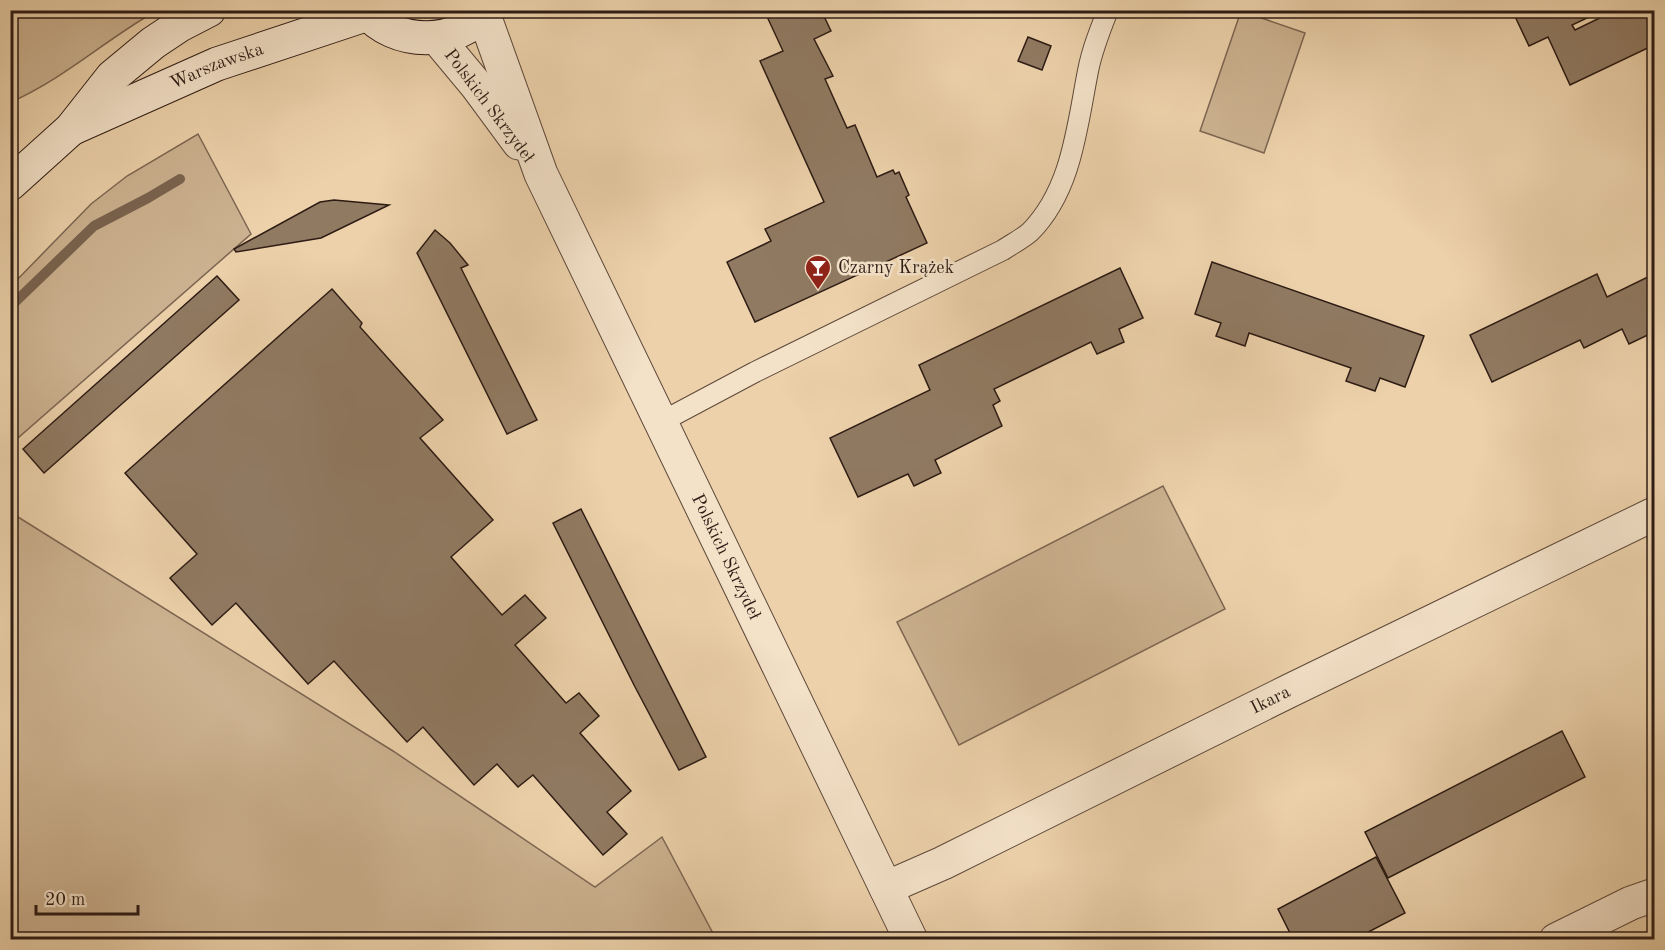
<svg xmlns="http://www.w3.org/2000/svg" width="1665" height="950" viewBox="0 0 1665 950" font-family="'Old Standard TT',serif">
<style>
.green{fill:#ccb290;stroke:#7c6652;stroke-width:1.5}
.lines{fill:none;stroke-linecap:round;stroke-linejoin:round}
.stream{stroke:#79634f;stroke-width:10}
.building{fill:#907a62;stroke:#2d1b14;stroke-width:1.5}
.lane-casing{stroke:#5d483a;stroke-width:22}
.street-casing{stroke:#5d483a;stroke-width:35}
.secondary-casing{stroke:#2d1b14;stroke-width:35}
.lane{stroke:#f3e1c8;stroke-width:20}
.street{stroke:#f3e1c8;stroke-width:33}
.secondary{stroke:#f3e1c8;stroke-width:33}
.labels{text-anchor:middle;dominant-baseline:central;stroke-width:5;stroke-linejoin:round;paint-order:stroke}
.street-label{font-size:18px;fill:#2d1b14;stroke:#f3e1c8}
.poi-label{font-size:18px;fill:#2d1b14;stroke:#f3e1c8;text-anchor:start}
</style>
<rect width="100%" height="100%" fill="#ecd1aa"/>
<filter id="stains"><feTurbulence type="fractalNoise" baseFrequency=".00333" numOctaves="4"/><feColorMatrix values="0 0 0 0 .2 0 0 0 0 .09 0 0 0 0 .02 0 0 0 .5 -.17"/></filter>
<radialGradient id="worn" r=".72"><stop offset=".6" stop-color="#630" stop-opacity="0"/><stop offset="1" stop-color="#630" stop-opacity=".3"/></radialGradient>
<!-- green -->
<g class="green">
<path d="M11,10h145v1c-51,29 -91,67 -145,91z"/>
<path d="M1241,11l64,22 -41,120 -64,-22z"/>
<path d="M198,134l53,100 -240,210v-158l80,-82 36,-28z"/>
<path d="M1163,486l62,123 -266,136 -62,-123z"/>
<path d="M10,512l383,239 202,136 67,-50 54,102h-705z"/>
</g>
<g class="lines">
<!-- stream -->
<path class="stream" d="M10,307l84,-81 54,-28 32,-19"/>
</g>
<!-- building -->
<g class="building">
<path d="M764,10h57l10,21 -17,8 19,37 -8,3 22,49 8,-3 22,52 16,-7 2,4 4,-2 10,23 -3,2 21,46 -172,79 -28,-60 44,-21 -6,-12 59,-27 -64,-141 23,-10z"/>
<path d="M1512,10h92l-32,15 3,5 41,-20h38v35l-84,40 -22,-48 -19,9z"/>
<path d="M1028,37l23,9 -9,24 -24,-9z"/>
<path d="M334,200l55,5 -68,33 -85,14 -2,-3 86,-47z"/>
<path d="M435,230l15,13 18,22 -7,3 76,152 -30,14 -90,-181z"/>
<path d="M1212,262l212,74 -19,51 -25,-9 -5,13 -29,-10 5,-13 -102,-35 -4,13 -29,-10 5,-13 -26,-9z"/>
<path d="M1120,268l23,50 -24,11 5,13 -27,12 -6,-12 -97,47 6,12 -7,4 9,21 -67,34 6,13 -27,13 -6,-12 -50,23 -28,-59 100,-48 -11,-25z"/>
<path d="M1597,274l10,23 47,-23v58l-25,12 -7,-15 -38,19 -4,-8 -88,42 -22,-47z"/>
<path d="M217,276l22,24 -195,173 -21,-24z"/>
<path d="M332,289l30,34 -2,4 83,93 -23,18 73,82 -42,37 51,58 23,-20 21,23 -31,27 51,58 13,-10 20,23 -19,17 51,58 -24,21 20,22 -24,21 -70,-80 -15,12 -21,-23 -23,21 -51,-58 -16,15 -73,-81 -26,23 -72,-81 -24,22 -42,-47 27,-24 -72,-81z"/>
<path d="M581,509l125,248 -27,13 -45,-85 -81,-162z"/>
<path d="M1562,731l23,46 -197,101 -23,-46z"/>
<path d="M1376,857l29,56 -50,26h-62l-15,-30z"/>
</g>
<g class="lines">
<defs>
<path id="lane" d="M661,422l94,-50 248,-122c9,-6 19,-11 27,-18 42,-42 47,-106 58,-161 4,-21 12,-41 20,-61"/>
<g id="street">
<path id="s1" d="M484,15l57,159 370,766"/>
<path d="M437,38l40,48 42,57"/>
<path id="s2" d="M886,888l57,-25 346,-172 365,-177"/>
<path d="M1556,940l75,-37 23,-8"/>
</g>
<g id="secondary">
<path d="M365,10c29,37 93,37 122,0"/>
<path id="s3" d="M71,129l146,-65 151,-50"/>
<path d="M10,184l61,-55 41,-52 41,-34 27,-18 29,-15"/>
</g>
</defs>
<!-- lane casing -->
<use href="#lane" class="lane-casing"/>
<!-- street casing -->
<use href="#street" class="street-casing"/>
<!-- secondary casing -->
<use href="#secondary" class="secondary-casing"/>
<!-- lane -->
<use href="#lane" class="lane"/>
<!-- street -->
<use href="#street" class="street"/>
<!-- secondary -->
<use href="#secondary" class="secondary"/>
</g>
<!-- icons -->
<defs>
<symbol id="bar-pin" viewBox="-11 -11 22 30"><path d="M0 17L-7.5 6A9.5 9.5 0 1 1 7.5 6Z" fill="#8f2418" stroke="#f3e1c8"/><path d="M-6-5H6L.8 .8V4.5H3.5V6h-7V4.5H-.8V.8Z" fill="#fff"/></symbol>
</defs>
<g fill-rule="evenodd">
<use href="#bar-pin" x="803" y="253" width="30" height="40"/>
</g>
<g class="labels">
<!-- street labels -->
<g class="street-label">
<text stroke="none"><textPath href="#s3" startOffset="159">Warszawska</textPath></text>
<text transform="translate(489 106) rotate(53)">Polskich Skrzydeł</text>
<text stroke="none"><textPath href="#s1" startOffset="594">Polskich Skrzydeł</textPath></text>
<text stroke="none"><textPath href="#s2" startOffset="428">Ikara</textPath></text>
</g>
<!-- poi labels -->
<g class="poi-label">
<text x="838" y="268">Czarny Krążek</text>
</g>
</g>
<!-- margin -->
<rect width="1665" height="950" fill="none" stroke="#ecd1aa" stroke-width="36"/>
<rect x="12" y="12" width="1641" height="926" fill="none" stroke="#2d1b14" stroke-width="3"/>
<rect x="18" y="18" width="1629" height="914" fill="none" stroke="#2d1b14" stroke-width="1.5"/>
<!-- scale -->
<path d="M36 905v9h102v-9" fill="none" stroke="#2d1b14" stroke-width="3"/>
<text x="45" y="905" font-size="18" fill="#2d1b14" stroke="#f3e1c8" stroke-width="4.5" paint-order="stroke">20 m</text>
<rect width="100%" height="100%" filter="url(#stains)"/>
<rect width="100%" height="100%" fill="url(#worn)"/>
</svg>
